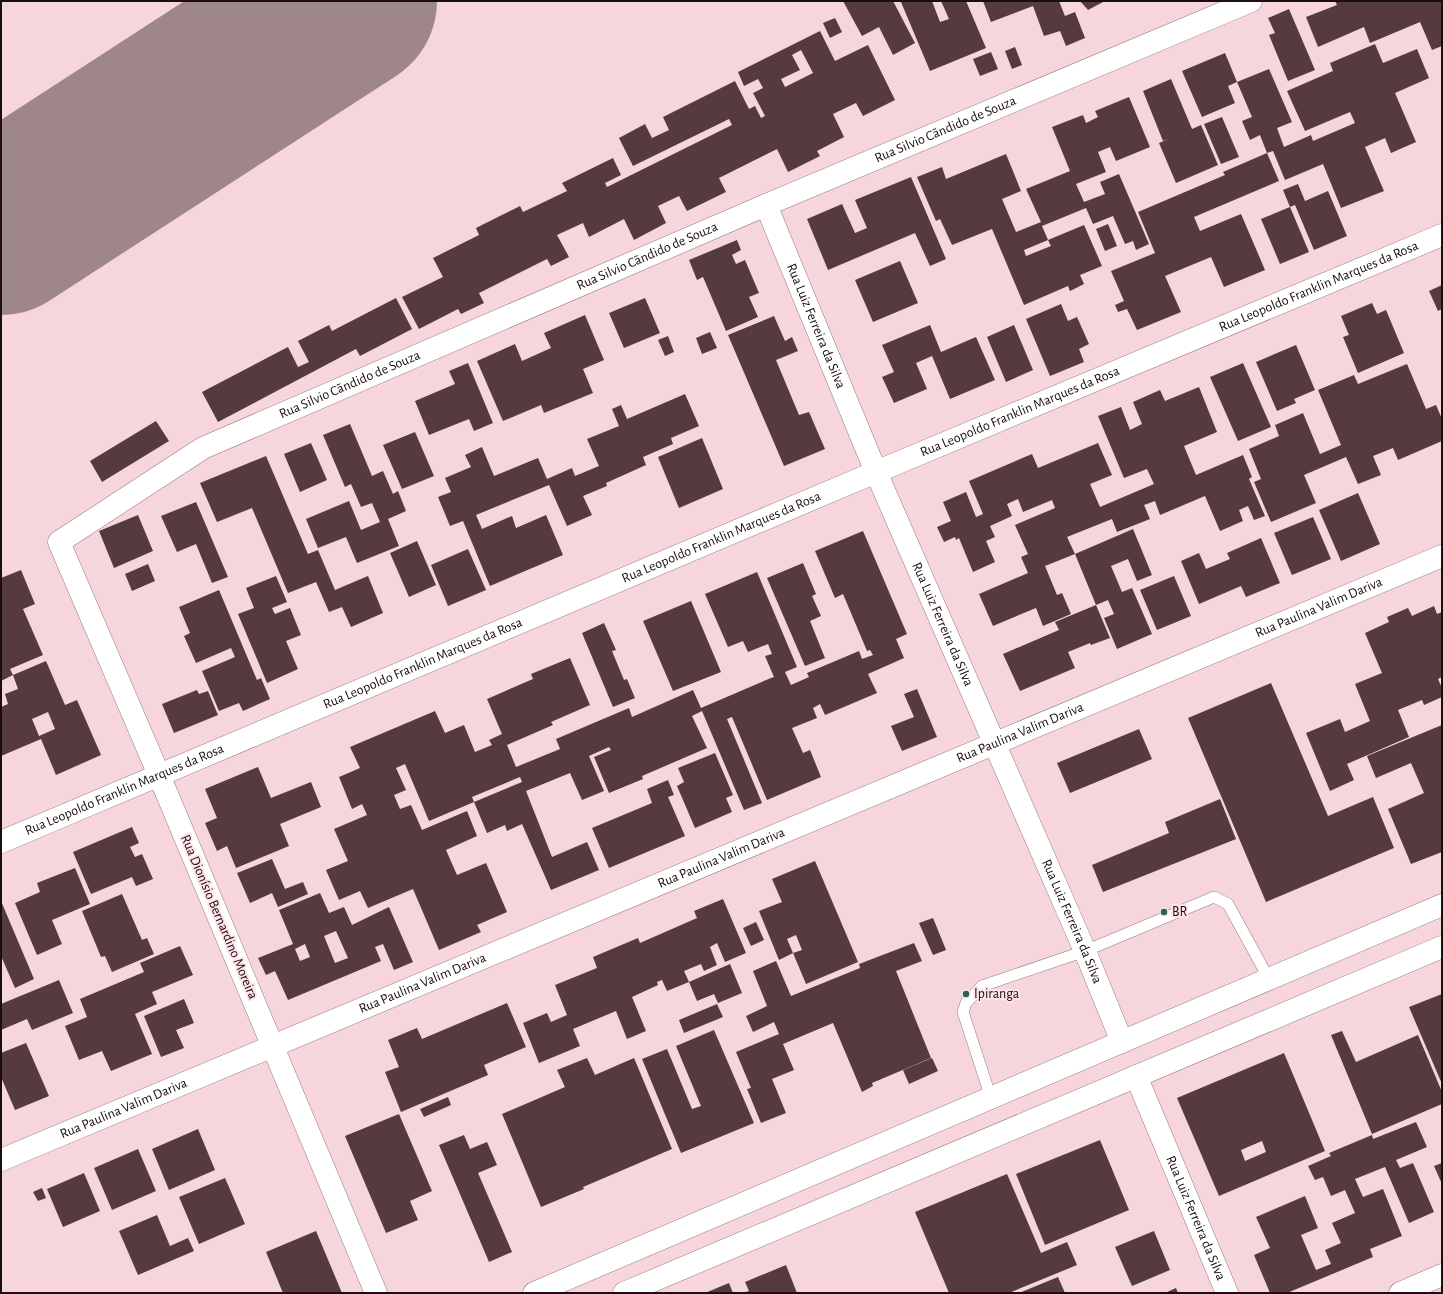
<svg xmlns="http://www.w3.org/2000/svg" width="1443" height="1294" viewBox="0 0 1443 1294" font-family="'Alegreya Sans',sans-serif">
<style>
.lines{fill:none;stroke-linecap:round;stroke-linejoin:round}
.runway{stroke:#9e868a;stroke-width:178}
.building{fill:#553a40;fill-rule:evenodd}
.service-casing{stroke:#987a80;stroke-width:12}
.minor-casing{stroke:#987a80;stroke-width:23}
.secondary-casing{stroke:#987a80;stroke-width:23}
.service{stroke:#fff;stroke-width:11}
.minor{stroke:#fff;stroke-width:22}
.secondary{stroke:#fff;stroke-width:22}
.poi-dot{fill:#276551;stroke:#ffe4e9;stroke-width:1.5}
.labels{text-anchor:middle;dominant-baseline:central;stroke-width:4;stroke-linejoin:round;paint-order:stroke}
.street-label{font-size:14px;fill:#190e10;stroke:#ffe4e9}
.poi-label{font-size:14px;fill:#190e10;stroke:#ffe4e9;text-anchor:start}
</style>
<rect width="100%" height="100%" fill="#f6d5db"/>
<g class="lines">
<!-- runway -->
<path class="runway" d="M1,226l347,-225"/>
</g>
<!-- building -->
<g class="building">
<path d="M843,1h50l22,42 -22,12 -14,-28 -17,9z"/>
<path d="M903,1h29l8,21 9,-3 -8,-18h25l20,47 -56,23 -29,-69z"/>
<path d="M983,1h76l6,15 10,-4 10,26 -19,8 -6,-15 -16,5 -11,-30 -42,16z"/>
<path d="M1080,1h25l-17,9z"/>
<path d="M1335,1h107v45l-10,4 -12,-28 -50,21 -6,-16 -46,20 -12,-30 31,-12z"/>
<path d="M1289,9l26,61 -27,11 -19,-46 6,-2 -7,-15z"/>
<path d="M835,18l7,14 -12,6 -7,-15z"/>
<path d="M820,31l15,30 33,-16 27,55 -32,16 -7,-13 -23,11 11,23 -27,14 3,5 -32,16 -11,-23 -58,29 7,14 -39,19 -8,-15 -21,10 8,17 -32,17 -10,-21 -35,18 -6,-14 -26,12 12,22 -18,9 -4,-7 -68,34 5,10 -23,11 -3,-5 -39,20 -17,-32 41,-20 -10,-19 46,-23 -3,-7 44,-22 3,6 44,-21 -5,-8 51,-25 8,17 -16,8 2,4 125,-62 -3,-6 -96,47 -14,-28 26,-14 7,14 17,-8 -6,-13 72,-36 14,28 6,-3 6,12 4,-2 -12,-23 10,-5 -5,-9 -14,7 -6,-14zM801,50l12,23 -28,14 -4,-8 19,-9 -8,-15z"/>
<path d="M1375,44l8,19 34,-14 12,29 -34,15 21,49 -25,11 -6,-15 -20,9 19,44 -43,17 -18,-44 -38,16 -12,-29 -6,2 12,28 -85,36 6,14 41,-17 24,56 -41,17 -13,-30 -46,19 16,36 -44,18 -10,-21 -9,3 -3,-7 9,-4 -13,-30 44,-18 -17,-41 87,-37 -2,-3 44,-19 -7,-18 -10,5 -8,-19 10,-4 -15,-35 32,-13 23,53 -15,6 7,19 27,-12 2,6 42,-18 -5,-11 -45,19 -18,-40 46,-20 -3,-8z"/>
<path d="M1015,47l7,18 -10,4 -7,-18z"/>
<path d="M991,52l7,17 -18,7 -7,-17z"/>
<path d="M1225,53l12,29 -9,4 7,17 -33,14 -20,-46z"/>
<path d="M1171,79l21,50 9,-4 17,40 -42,18 -17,-40 12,-5 -8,3 -20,-50z"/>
<path d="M1129,97l21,50 -34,14 -6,-14 -12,5 8,20 -30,12 8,18 21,-8 -5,-12 19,-8 30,70 -13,6 -3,-9 -8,3 -12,-28 -20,8 -7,-16 -44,18 6,14 36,-15 18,41 -22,9 4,9 -14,7 -2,-5 -44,19 -32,-76 -40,16 -12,-26 -4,2 -19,-44 25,-10 4,12 60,-25 15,37 -19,8 14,33 25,-10 -15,-33 44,-18 -18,-44 31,-12 3,8 12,-6 -3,-6zM1048,240l3,6 -25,10 -2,-6z"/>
<path d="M1222,117l17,40 -18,7 -17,-40z"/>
<path d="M911,177l35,82 -16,7 -15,-33 -87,37 -21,-51 35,-15 13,29 12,-5 -12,-28z"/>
<path d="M1298,184l7,17 23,-10 19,45 -33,14 -19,-45 -5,2 -7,-17z"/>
<path d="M1290,207l19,45 -29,12 -19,-45z"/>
<path d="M1108,224l9,22 -12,5 -9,-22z"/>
<path d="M737,240l4,10 -9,5 4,9 9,-4 14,33 -10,4 9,20 -32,14 -23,-54 -6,3 -8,-20z"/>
<path d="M900,261l18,42 -45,19 -18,-42z"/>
<path d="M1442,285v24l-4,2 -9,-20z"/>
<path d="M396,298l16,31 -52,27 -4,-7 -138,73 -16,-30 86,-45 10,20 11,-5 -11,-21 31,-16 3,6z"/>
<path d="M645,298l15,35 -36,15 -15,-35z"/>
<path d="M1372,303l5,11 9,-4 18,43 -46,20 -15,-36 6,-2 -8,-19z"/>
<path d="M1061,304l7,17 9,-4 12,27 -10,5 5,13 -34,14 -24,-57z"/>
<path d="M585,315l19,45 -21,9 10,24 -49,20 -3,-8 -38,16 -26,-60 38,-17 7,17 29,-13 -7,-15z"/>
<path d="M774,316l11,25 7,-4 6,14 -22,9 23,55 10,-3 16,37 -41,17 -56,-131z"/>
<path d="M930,325l11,27 35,-15 19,43 -45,19 -18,-43 -16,7 11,26 -33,14 -12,-26 12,-5 -12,-27z"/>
<path d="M1014,325l19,45 -27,12 -19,-45z"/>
<path d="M710,332l7,16 -15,6 -6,-16z"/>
<path d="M668,336l6,16 -9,4 -7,-16z"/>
<path d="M1296,345l19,45 -21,9 2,4 -19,8 -21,-49z"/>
<path d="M468,363l25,60 -19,8 -5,-12 -40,16 -14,-34 40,-17 -6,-13z"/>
<path d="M1243,363l28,64 -33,14 -28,-64z"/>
<path d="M1407,364l19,45 10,-4 6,14v22l-44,19 -5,-12 -20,8 8,19 -23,9 -12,-27 -42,18 12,28 -45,19 -17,-40 7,-3 -12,-30 30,-13 -4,-11 28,-12 17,41 21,-9 -23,-55 36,-15 4,9z"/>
<path d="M1199,387l18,45 -33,14 12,29 47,-20 9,22 -3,2 16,37 -11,4 -6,-14 -9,4 4,11 -23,10 -15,-35 -45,19 -5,-14 -11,4 6,14 -33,13 -5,-13 -45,18 8,17 -30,12 12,29 5,-2 9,21 -28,12 -7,-18 -43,18 -14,-32 49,-21 -7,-16 7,-3 -13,-29 40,-17 -3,-8 -29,12 -5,-13 -11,5 5,12 -22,10 5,11 -9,4 9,21 -22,10 -14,-34 -3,2 -1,-3 -11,5 -7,-15 14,-6 -8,-19 23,-10 10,25 7,-3 -14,-33 63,-27 6,14 60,-25 14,32 -22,9 10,23 54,-23 -7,-15 -23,9 -26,-62 23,-9 9,23 12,-6 -9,-22 27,-12 5,11z"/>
<path d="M685,394l14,32 -28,12 2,6 -30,13 3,8 -40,18 1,3 -24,10 9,19 -25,11 -18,-41 -73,30 6,14 30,-13 4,12 30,-13 17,40 -73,31 -27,-65 -13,5 -12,-29 13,-5 -6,-14 26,-11 -6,-12 17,-8 12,29 44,-18 9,21 25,-11 3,8 24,-10 -12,-27 32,-13 -7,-17 9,-4 6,14z"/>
<path d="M156,421l13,20 -67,41 -12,-21z"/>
<path d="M350,424l22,52 11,-5 10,23 5,-3 8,20 -18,8 11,27 -42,17 -11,-26 -28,11 -12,-29 43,-18 12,29 19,-8 -8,-19 -11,4 -10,-23 -6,3 -22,-52z"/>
<path d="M415,432l19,44 -32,13 -19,-44z"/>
<path d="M702,438l21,51 -44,19 -21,-51z"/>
<path d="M311,443l16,37 -27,12 -16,-38z"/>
<path d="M266,456l42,98 10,-4 17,40 33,-14 15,37 -32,14 -9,-20 -13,5 -13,-30 -28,11 -36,-85 -35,14 -17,-39z"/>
<path d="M1358,493l22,51 -39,17 -22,-51z"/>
<path d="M196,502l32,75 -16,6 -16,-39 -19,8 -16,-36z"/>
<path d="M138,515l15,36 -39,17 -15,-37z"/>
<path d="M1313,517l18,42 -39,16 -18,-42z"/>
<path d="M1133,529l19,46 -15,6 -9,-22 -17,7 11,26 10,-4 20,46 -35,15 -13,-31 10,-4 -6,-14 -12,5 14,33 -19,7 -1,-2 -22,9 7,16 -55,23 -17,-37 56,-24 -4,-8 41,-17 -21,-51z"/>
<path d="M863,531l44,103 -11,5 8,19 -36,16 9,19 -52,22 -5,-11 -7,4 4,10 -25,10 11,25 7,-3 11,27 -54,23 -35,-83 -5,2 35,84 -18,7 -42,-99 -10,5 15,32 -65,28 1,3 -34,14 -15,-36 17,-7 -2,-3 -20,9 15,35 -22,9 -12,-27 -44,18 26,66 35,-15 12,28 -48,20 -29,-66 -15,7 -2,-6 -18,8 -13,-31 48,-20 -2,-5 -48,20 2,5 -45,19 -24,-57 -9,4 10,22 -12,5 6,14 11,-4 11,25 45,-19 10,25 -31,14 11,25 29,-12 21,49 -30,13 4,7 -42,18 -26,-61 -45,19 -8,-17 -21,9 -13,-30 22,-9 -14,-32 33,-14 -5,-11 -10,5 -13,-32 21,-9 -10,-21 85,-36 10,22 19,-8 11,27 17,-7 -3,-5 13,-6 -15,-35 46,-20 -2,-5 39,-16 20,47 -39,17 2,3 -46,20 9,22 44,-18 -4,-10 73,-31 3,9 61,-27 8,18 70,-30 3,-1 -9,-21 7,-2 -4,-10 -20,8 -5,-11 -15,6 -23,-53 52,-22 40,95 -12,5 6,13 18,-8 -2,-4 52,-22 3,8 11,-4 -3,-5 -3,1 -24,-57 -8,4 -20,-47z"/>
<path d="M1261,538l19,45 -34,14 -5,-11 -42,18 -18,-43 18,-8 7,16 24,-10 -3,-6z"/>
<path d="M417,541l19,44 -27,12 -19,-44z"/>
<path d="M468,549l18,41 -38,16 -17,-41z"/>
<path d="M803,563l13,31 -4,2 9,20 -11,5 15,37 -20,8 -38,-88z"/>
<path d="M148,564l7,17 -23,10 -7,-17z"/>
<path d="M21,570l14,34 -12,5 20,46 -33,14 3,6 -12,6v-103z"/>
<path d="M276,576l11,26 -15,6 3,6 15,-6 11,27 -15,6 12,28 -31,14 -29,-69 16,-6 -8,-20z"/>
<path d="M1174,576l17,40 -34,14 -17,-40z"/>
<path d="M219,590l38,90 4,-2 9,21 -27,12 -4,-8 -20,8 -17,-40 33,-14 -4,-9 -35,15 -12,-27 6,-3 -11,-26z"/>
<path d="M691,601l30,71 -48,19 -30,-70z"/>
<path d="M1434,606l3,8 5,-2v65l-4,2 4,9v9l-18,8 -2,-5 -24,10 11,27 -62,27 7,16 -24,11 -24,-58 34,-14 5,13 25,-11 -15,-37 27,-11 -17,-40 24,-11 -2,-5 21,-9 4,8z"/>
<path d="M604,623l12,27 -4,1 12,29 3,-1 8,19 -22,9 -31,-74z"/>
<path d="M46,661l19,44 12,-5 24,55 -45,20 -15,-36 -40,17v-49l7,-3 -3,-10 13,-5 -5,-14zM48,712l7,17 -16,7 -7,-17z"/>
<path d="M1271,683l57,133 45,-19 21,51 -128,54 -78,-184z"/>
<path d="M917,689l20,48 -35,14 -11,-25 23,-9 -10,-23z"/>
<path d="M197,690l2,4 9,-3 10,24 -44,18 -12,-29z"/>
<path d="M1442,725v127l-31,12 -23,-55 36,-16 -13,-30 -35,15 -9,-22z"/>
<path d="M1139,729l13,30 -82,34 -13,-30z"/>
<path d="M715,753l18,42 -7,3 6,14 -37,16 -18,-42 7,-4 -6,-14z"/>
<path d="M258,767l13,31 40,-16 10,25 -41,17 9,22 -53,22 -9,-22 -10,5 -12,-28 12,-5 -12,-29z"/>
<path d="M668,780l6,15 -6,2 17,39 -76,32 -17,-40 60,-25 -5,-14z"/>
<path d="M1220,799l16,40 -133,53 -11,-27 77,-32 -4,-11z"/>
<path d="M132,827l7,16 -9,4 5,10 7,-3 11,25 -17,7 -4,-9 -41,17 -18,-42z"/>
<path d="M272,859l13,30 18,-7 5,12 -30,13 -6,-14 -22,10 -13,-30z"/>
<path d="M815,861l43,101 -52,22 -13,-31 9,-3 -6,-15 -9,4 6,14 -14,7 -20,-49 23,-9 -10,-23z"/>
<path d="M75,868l15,36 -38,16 10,24 -25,11 -22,-52 25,-11 -3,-9z"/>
<path d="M320,893l9,20 15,-6 8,18 37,-18 24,55 -19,8 -11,-26 -8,3 6,14 -93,39 -13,-29 -9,4 -8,-17 35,-14 -14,-34zM336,931l12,27 -13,5 -11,-27zM305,944l5,13 -10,4 -5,-12z"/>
<path d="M122,894l20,46 5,-2 7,16 -42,18 -7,-16 -4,1 -19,-46z"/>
<path d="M723,899l23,54 -21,9 -8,-19 -7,4 7,18 -13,6 -3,-7 -17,7 5,11 41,-18 12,29 -24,10 -4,-9 -17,7 -8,-19 -22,9 -5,-11 -5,2 1,3 -26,12 14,34 -19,8 -11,-28 -43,18 7,17 -41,17 -16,-40 24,-10 4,9 16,-7 -12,-30 42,-17 -4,-11 45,-19 2,5 57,-25 -3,-7z"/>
<path d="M1,901l33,78 -19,9 -14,-32z"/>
<path d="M933,918l13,32 -13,5 -14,-32z"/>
<path d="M756,922l8,18 -13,6 -8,-18z"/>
<path d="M914,943l8,18 -26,10 35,87 -59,25 1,3 -11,6 -29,-69 -50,21 11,26 -22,9 14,34 -25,10 -14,-34 4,-1 -15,-36 43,-18 -5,-12 -21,10 -7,-16 21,-10 -14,-35 23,-10 15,35 69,-28 -1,-4z"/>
<path d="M180,946l13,29 -41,17 5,12 -22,10 17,40 -41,17 -9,-20 -23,9 -14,-34 22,-9 -7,-18 64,-27 -4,-9z"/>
<path d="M59,980l14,33 -41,17 -5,-11 -26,11v-26z"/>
<path d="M1442,994v90l-33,-77z"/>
<path d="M184,999l10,24 -18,7 8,18 -23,9 -17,-41z"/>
<path d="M507,1003l19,44 -42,18 4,10 -87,37 -16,-40 14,-5 -11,-27 29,-12 5,11z"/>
<path d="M717,1004l6,13 -39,16 -5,-13z"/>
<path d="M714,1030l40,93 -73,30 -39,-94 25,-10 25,60 9,-3 -25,-60z"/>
<path d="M1342,1031l14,31 62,-27 24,57v12l-70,30 -41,-99z"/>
<path d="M26,1043l23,53 -34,14 -14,-33v-24z"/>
<path d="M1284,1053l41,98 -106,45 -42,-98zM1262,1141l4,11 -21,9 -4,-11z"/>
<path d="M587,1058l8,17 39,-17 38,91 -89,38 1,2 -43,18 -39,-93 63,-27 -8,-17z"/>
<path d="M932,1058l6,13 -29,13 -6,-14z"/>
<path d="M448,1097l3,8 -27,12 -4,-8z"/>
<path d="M399,1114l33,77 -22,10 8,19 -32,13 -41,-97z"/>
<path d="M1416,1122l11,25 -31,13 4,8 13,-5 21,49 -25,11 -24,-56 -30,12 8,18 20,-8 19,47 -32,13 3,8 -86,36h-17l-16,-38 16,-7 -14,-31 49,-21 13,32 -17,7 15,35 15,-6 -6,-14 16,-7 -9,-20 23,-10 -10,-23 -14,6 -8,-19 -8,3 -7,-14 23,-10 -2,-3 43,-18 1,4z"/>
<path d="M198,1129l17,41 -46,20 -17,-41z"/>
<path d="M464,1135l6,14 17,-7 10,23 -19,8 34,79 -23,10 -50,-117z"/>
<path d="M1100,1140l29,70 -84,35 -29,-71z"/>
<path d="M138,1149l18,42 -44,19 -18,-42z"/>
<path d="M1442,1163v21l-8,-18z"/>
<path d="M84,1173l16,38 -37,16 -16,-38z"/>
<path d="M1007,1174l34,79 26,-11 10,23 -68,28h-60l-34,-81z"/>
<path d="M225,1178l20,46 -46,20 -20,-47z"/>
<path d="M42,1188l4,10 -8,3 -5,-9z"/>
<path d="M157,1215l13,31 18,-8 6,13 -56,24 -19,-44z"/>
<path d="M316,1231l26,62h-59l-17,-41z"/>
<path d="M1154,1231l16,39 -38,16 -17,-39z"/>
<path d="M786,1265l11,28h-54l6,-2 -4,-9z"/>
<path d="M1058,1277l7,16h-46z"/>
<path d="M729,1283l4,10h-28z"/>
<path d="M1176,1288l2,5h-13z"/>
</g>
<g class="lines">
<defs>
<path id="service" d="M991,1098l-28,-86 3,-9 16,-17 103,-35 129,-54 14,7 41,75"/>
<g id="minor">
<path id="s1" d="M766,205l110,267 209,479 37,91"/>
<path id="s2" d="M1,842l875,-370 566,-237"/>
<path id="s3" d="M1136,1076l91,217"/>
<path id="s4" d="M1,1160l1441,-604"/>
<path id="s5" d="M376,1293l-217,-518 -100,-233 144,-94 563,-243 485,-204"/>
<path d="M1400,1293l42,-18"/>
</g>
<g id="secondary">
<path d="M534,1293l908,-388"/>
<path d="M624,1293l818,-346"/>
</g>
</defs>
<!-- service casing -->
<use href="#service" class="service-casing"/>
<!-- minor casing -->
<use href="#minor" class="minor-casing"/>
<!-- secondary casing -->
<use href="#secondary" class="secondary-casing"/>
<!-- service -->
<use href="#service" class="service"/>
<!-- minor -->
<use href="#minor" class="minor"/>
<!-- secondary -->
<use href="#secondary" class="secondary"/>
</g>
<!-- markers -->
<g class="poi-dot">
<circle cx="1164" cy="912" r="4"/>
<circle cx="966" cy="994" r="4"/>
</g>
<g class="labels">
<!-- street labels -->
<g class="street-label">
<text stroke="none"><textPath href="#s5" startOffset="1795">Rua Silvio Cãndido de Souza</textPath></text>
<text stroke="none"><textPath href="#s5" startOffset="1471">Rua Silvio Cãndido de Souza</textPath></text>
<text stroke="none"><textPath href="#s2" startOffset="1430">Rua Leopoldo Franklin Marques da Rosa</textPath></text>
<text stroke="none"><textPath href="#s1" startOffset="131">Rua Luiz Ferreira da Silva</textPath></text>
<text stroke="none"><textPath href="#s5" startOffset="1147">Rua Silvio Cãndido de Souza</textPath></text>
<text stroke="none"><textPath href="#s2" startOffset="1106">Rua Leopoldo Franklin Marques da Rosa</textPath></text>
<text stroke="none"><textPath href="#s2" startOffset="782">Rua Leopoldo Franklin Marques da Rosa</textPath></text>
<text stroke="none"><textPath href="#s4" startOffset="1429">Rua Paulina Valim Dariva</textPath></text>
<text stroke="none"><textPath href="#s1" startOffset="455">Rua Luiz Ferreira da Silva</textPath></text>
<text stroke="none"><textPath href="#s2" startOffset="458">Rua Leopoldo Franklin Marques da Rosa</textPath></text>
<text stroke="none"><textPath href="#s4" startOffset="1105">Rua Paulina Valim Dariva</textPath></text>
<text stroke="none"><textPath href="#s2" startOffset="134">Rua Leopoldo Franklin Marques da Rosa</textPath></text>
<text stroke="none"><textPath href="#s4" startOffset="781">Rua Paulina Valim Dariva</textPath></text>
<text transform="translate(219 917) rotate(67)">Rua Dionísio Bernardino Moreira</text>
<text stroke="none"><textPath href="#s1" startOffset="779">Rua Luiz Ferreira da Silva</textPath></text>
<text stroke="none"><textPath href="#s4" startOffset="457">Rua Paulina Valim Dariva</textPath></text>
<text stroke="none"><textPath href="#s4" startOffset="133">Rua Paulina Valim Dariva</textPath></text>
<text stroke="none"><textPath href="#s3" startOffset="154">Rua Luiz Ferreira da Silva</textPath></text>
</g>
<!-- poi labels -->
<g class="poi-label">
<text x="1172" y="912">BR</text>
<text x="974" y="994">Ipiranga</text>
</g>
</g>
<!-- border -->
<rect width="1443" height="1294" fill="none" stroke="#190e10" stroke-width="4"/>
</svg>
